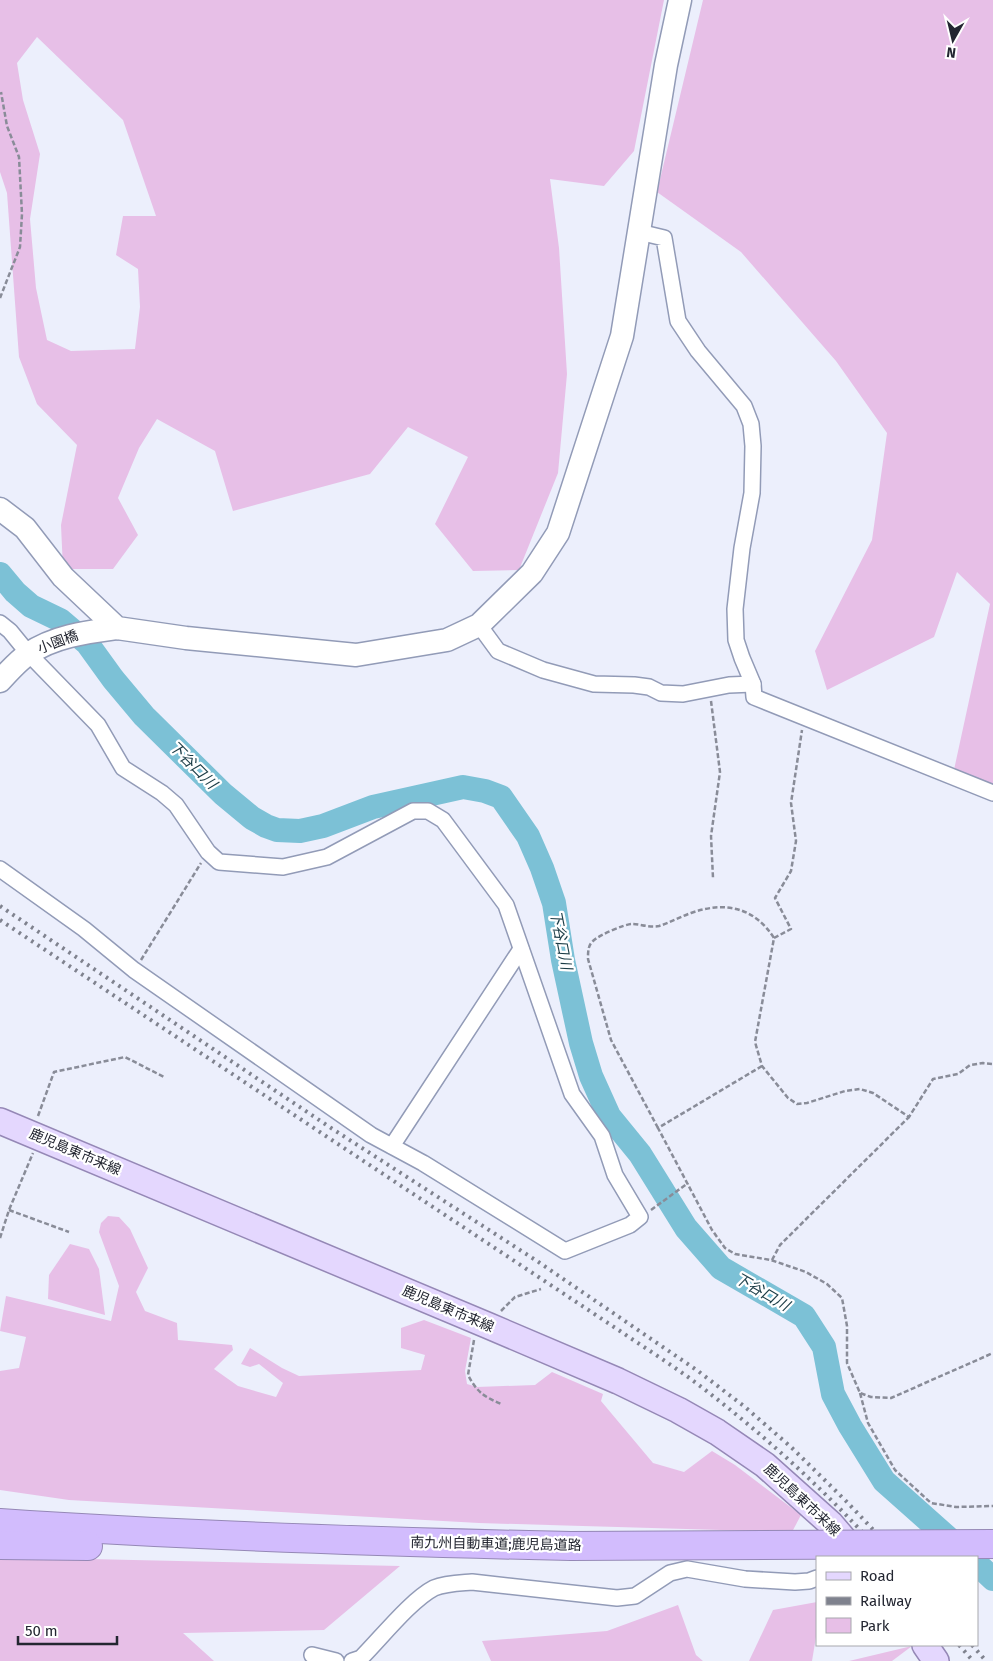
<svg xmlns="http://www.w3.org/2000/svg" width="993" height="1661" viewBox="0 0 993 1661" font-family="'Fira Sans','Noto Sans JP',sans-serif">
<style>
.green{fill:#e7bfe7;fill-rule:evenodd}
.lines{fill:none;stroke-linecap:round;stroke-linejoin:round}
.river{stroke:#7cc1d6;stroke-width:24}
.street-casing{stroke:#929bb7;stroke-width:18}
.secondary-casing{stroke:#929bb7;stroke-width:25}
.primary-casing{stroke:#9588b6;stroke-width:28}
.highway-casing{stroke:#9588b6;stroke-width:30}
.path{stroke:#898c98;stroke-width:2.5;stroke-dasharray:5 2.5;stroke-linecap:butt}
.street{stroke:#fff;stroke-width:15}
.secondary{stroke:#fff;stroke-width:22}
.primary{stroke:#e4d7fe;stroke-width:25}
.highway{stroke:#d2bcfd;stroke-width:28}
.rail{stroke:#7f828e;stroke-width:4;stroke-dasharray:2.5 5;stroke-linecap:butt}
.highway-bridge-casing{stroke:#9588b6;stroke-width:30;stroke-linecap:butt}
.highway-bridge{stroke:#d2bcfd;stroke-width:28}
.labels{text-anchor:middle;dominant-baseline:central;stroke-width:4.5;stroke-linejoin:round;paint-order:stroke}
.street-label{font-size:14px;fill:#232631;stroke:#fff}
.water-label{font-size:15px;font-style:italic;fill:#1b3c46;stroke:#fff}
</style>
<rect width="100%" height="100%" fill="#eceffc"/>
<!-- green -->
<g class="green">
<path d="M0,0h664l-30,151 -30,35 -54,-7 9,69 8,126 -9,99 -39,97 -46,1 -38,-47 33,-67 -60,-30 -38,47 -137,37 -18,-60 -58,-32 -18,29 -21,50 20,37 -25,34h-50l-2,-44 16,-80 -40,-41 -18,-47 -12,-164 -7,-21zM37,37l86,83 33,96h-33l-7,39 22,14 2,38 -5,42 -64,2 -24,-11 -11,-52 -6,-69 10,-65 -17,-54 -6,-37z"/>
<path d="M703,0h290v794l-41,-15 38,-175 -33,-32 -23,65 -107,53 -12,-39 57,-111 15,-107 -51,-72 -95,-109 -84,-60z"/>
<path d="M108,1216l11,1 11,12 18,39 -12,24 9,19 32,12 1,17 54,5 1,5 -19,19 24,17 38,11 7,-14 -24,-19 -9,3 -9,-3 9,-16 32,20 17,8 122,-6 4,-15 -24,-7v-20l23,-8 47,18 -6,33 2,13 10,3 58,-2 17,-13 51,22 -2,7 52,62 31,9 28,-21 23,14 66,50 -9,17 -313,-9 -410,-23 -69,-10v-119l19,-3 7,-31 -26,-6 6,-35 105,25 8,-35 -20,-54 2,-9z"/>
<path d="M70,1244l19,5 10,20 6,46 -57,-16 1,-24z"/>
<path d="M0,1557l400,9 -76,64 -141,3 31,28h-214z"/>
<path d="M817,1602v29l-5,30h-63l24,-51z"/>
<path d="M678,1605l18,50 7,6h-212l-9,-20 125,-10z"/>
<path d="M912,1646l-20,15h-43z"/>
</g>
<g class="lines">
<!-- river -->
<g class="river">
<path d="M0,574l15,18 16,14 29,14 27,23 26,36 31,37 79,78 29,24 14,8 11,4 23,1 23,-5 50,-19 90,-20 22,4 16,6 27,39 14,32 12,35 9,57 18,83 10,33 18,40 31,38 46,74 35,40 83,48 20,31 9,47 17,32 34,55 81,72"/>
<path d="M977,1564l16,15"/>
</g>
<defs>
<g id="street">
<path d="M639,232l25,6 14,83 20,30 46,55 7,18 2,22 -1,47 -10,55 -7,61 1,31 6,18 11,26 1,13 239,96"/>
<path d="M0,623l10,8 18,22 70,72 25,43 39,25 14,12 32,47 11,10 64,5 44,-10 86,-46h15l15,9 63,85 66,189 30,42 13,39 25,42 -10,8 -65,26 -142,-88 -52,-28 -237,-165 -50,-41 -84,-60"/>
<path d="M479,625l19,26 45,19 51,14 40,1 15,2 12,6 22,1 46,-9 24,-1"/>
<path d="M392,1146l129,-197"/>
<path d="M312,1655l24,6"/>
<path d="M352,1661l9,-3c20,-20 50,-58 73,-70 12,-5 26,-5 38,-6l145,16 18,-2 35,-23 17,-4 58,10 50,3 14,-1 8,-3"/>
</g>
<g id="secondary">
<path d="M0,509l25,19 38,49 54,51 69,10 170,17 91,-15 32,-15 53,-52 26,-40 64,-197 44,-271 14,-65"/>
<path d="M0,681c9,-10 18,-20 28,-27 26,-18 59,-22 89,-26"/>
</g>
<g id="primary">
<path d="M0,1121l489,205 129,55 60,29 39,22 48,33 66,59 28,33"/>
<path d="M925,1645l11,16"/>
</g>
<g id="highway">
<path d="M0,1523c190,13 380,19 571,23"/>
<path d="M0,1545l88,1"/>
</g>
</defs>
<!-- street casing -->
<use href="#street" class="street-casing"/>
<!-- secondary casing -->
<use href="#secondary" class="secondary-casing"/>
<!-- primary casing -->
<use href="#primary" class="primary-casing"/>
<!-- highway casing -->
<use href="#highway" class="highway-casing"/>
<!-- path -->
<g class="path">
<path d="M0,298l20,-51 2,-33 -3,-57 -12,-31 -6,-34"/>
<path d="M711,701l9,71 -9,64 2,42"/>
<path d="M774,938l17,-9 -16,-31 16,-27 5,-30 -5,-38 11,-73"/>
<path d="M141,960l60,-97"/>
<path d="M762,1066l-104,62 54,102 13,18 10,6 36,6 35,12 21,12 15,14 5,28v37l13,30 11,4 20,1 102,-45"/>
<path d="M38,1116l16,-44 71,-15 39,20"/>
<path d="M658,1128l-47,-88 -23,-81c0,-7 0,-14 5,-18 6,-6 32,-17 39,-17 8,0 18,4 27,2 10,-3 21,-9 32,-13 34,-12 63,-6 83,25l-19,104 7,24 26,32 9,6 10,-1 38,-12 15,-2 13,4 36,24 24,-38 25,-5 12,-9 13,-2 10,1"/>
<path d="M9,1210l60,22"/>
<path d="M651,1210l37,-27"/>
<path d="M0,1238l9,-28 24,-57"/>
<path d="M772,1260l8,-15 129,-128"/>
<path d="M501,1311l14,-14 26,-8"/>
<path d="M474,1340l-6,35c9,17 15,21 33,29"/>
<path d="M860,1393l8,30 27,47 36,33 25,4 37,-1"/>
</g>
<!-- street -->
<use href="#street" class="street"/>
<!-- secondary -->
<use href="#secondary" class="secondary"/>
<!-- primary -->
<use href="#primary" class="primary"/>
<!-- highway -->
<use href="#highway" class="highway"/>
<!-- rail -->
<g class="rail">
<path d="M0,906l328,220 209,135 161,110 47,36 46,40 55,54 53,56"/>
<path d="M0,920l620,411c28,19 57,37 84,58 65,50 127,107 181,168"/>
<path d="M959,1645l14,16"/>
<path d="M972,1645l14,16"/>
</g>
<defs>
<path id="highway-bridge" d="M571,1546l422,-2"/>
</defs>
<!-- highway-bridge casing -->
<use href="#highway-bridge" class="highway-bridge-casing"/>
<!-- highway-bridge -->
<use href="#highway-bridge" class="highway-bridge"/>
</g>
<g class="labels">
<!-- street labels -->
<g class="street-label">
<text transform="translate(58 642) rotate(-20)">小園橋</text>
<text transform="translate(75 1152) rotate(23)">鹿児島東市来線</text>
<text transform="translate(448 1309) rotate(23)">鹿児島東市来線</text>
<text transform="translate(802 1500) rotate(43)">鹿児島東市来線</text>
<text transform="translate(496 1544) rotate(1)">南九州自動車道;鹿児島道路</text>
</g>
<!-- water labels -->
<g class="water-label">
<text transform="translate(193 765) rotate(45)">下谷口川</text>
<text transform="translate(561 940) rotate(79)">下谷口川</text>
<text transform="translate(762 1292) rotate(30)">下谷口川</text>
</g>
</g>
<!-- legend -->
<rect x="816" y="1556" width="162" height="90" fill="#ffffff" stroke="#a7a8ad"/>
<rect x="826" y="1572" width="25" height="8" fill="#e4d7fe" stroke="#a7a8ad"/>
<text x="860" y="1581" font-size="15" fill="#232631">Road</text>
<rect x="826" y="1597" width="25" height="8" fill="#7f828e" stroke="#a7a8ad"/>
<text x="860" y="1606" font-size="15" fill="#232631">Railway</text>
<rect x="826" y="1618" width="25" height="15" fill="#e7bfe7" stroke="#a7a8ad"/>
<text x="860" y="1631" font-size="15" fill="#232631">Park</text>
<!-- north arrow -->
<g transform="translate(953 40) rotate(188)" stroke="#ffffff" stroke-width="4" paint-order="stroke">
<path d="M0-4L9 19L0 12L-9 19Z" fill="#232631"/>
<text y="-8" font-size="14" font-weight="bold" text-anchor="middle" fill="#232631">N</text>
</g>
<!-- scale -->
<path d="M18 1636v8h99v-8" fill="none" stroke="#232631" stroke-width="2.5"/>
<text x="25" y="1636" font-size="15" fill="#232631" stroke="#ffffff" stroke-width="4" paint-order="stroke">50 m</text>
</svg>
